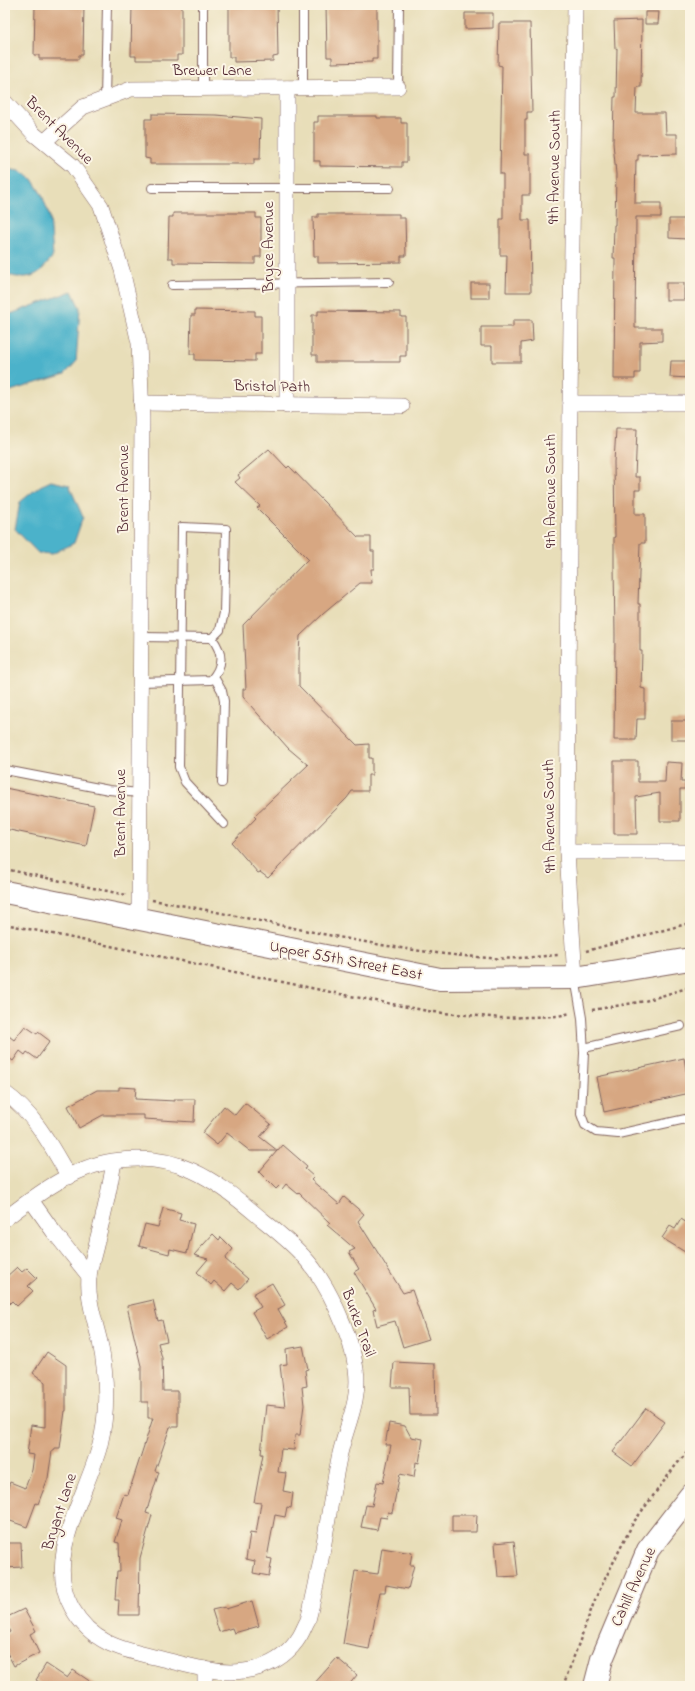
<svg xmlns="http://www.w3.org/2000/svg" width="695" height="1691" viewBox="0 0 695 1691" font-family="'Indie Flower',sans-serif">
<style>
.water{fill:#4bb2ca;stroke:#4a687a}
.building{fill:#d7a782}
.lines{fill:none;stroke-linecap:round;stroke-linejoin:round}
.lane-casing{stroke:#81625d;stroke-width:10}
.street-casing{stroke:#81625d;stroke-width:16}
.secondary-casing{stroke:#81625d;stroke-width:24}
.path{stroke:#81625d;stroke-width:2.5;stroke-dasharray:3 3;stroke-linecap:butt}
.lane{stroke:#fff;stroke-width:8}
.street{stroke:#fff;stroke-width:15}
.secondary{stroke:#fff;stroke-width:22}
.labels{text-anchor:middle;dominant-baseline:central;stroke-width:4;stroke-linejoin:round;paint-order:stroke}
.street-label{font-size:16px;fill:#4a1f2b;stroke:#fcf5e5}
</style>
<rect width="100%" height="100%" fill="#fcf5e5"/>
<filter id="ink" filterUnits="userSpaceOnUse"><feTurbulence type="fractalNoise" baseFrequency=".025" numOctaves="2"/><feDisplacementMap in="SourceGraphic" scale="8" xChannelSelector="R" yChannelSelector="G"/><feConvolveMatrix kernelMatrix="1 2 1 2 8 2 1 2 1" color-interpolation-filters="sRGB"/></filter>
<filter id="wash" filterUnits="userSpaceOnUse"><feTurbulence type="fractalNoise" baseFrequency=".012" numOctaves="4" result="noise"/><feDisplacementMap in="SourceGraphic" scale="16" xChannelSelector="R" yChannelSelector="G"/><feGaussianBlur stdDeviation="0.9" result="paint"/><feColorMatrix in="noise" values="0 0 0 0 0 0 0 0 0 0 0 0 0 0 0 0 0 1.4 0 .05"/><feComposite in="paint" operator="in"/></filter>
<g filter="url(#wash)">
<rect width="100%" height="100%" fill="#e8deb9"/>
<!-- water -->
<g class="water">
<path d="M5,169l15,2 12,8 10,16 8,22 3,39c-10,13 -15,22 -33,21 -7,0 -10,-1 -15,-6z"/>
<path d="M72,291l8,17 -4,54 -11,12 -58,18 -2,-2v-74z"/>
<path d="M51,481l18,4 14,32 -9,26 -22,11 -14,-1 -23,-24 5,-27 20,-16z"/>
</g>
<g id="blocks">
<!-- building -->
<g class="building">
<path d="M35,5h49l-1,50h-4v4h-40v-4h-5z"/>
<path d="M132,5h50v50h-5v5h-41v-4h-5z"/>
<path d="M229,5h48l1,51 -5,1v4l-39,1v-5h-5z"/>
<path d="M326,5h51v54h-5v3l-40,1v-6h-5z"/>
<path d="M645,12h14l-1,12h-13z"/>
<path d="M465,13h28v15l-28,1z"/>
<path d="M642,20l-1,67h-4l-1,26h29l1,21h11v20l-39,1v5h-2l-1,43h26v14h-25l-1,111h27v13l-22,1v31h-5v6h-21l1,-121h-2l1,-33h1l1,-51 -3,-31 1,-46h2l1,-49 -2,1 -1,-28z"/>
<path d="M499,23h31l2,89h-5v8h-2v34h5v41h-8v25h8l1,72h-25l1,-37h-7v-36h3v-45h-3l2,-108 -4,-1z"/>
<path d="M152,114l64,1 45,4 -1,40h-6v5h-104v-5l-5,-1v-39h7z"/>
<path d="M318,116h59v2h24v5h6v39h-5v5l-82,-1v-5h-6v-39h4z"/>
<path d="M173,213h83v5h5v39h-6v7l-82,-1v-5h-5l1,-41h4z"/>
<path d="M318,214h81v4h6l1,38h-5v6l-83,1v-7h-4l-1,-39h5z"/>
<path d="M669,219h18v20l-18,-1z"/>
<rect x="471" y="283" width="18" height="15"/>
<rect x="666" y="283" width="18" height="17"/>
<path d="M195,310l60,1v5h6v38h-6v7l-60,-1v-6h-5l1,-39h4z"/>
<path d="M318,311l83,1v5h5v39h-6v6h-83v-7h-5v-40h6z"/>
<path d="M513,320h19l1,21 -12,2v19h-29v-16h-11v-19h32z"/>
<path d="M671,361h17v2h2v15l-20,-1z"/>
<path d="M616,429h21l-2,48h5v13h-5v24h10v29h-5l-2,61h2v47h2l-1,37 4,1v30h-8l-1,21h-22l1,-105 -1,-70v-28h1l-1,-75z"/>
<path d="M269,449l18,19 2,-2 69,71h13v14h3v18h-3l1,14h-12l-37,31 -23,22 -1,17v33l58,59 12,-1v14h3v17h-4v16h-16l-5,7 -79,80 -8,-6 -2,1 -26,-30 24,-25 -2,-2 54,-51 -20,-17 -45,-51v-8h3l-3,-64 65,-66 -51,-51 3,-2 -25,-24 5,-4 -2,-3z"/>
<rect x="671" y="721" width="17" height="19"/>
<path d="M614,761h24v21h27l1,-20 16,1 -1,19h4v7h-5v32h-20v-28l-24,4 1,37h-23z"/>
<path d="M5,788l89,18 -8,40 -81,-17z"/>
<path d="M25,1026l12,8 1,-2 12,9 -13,18 -10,-7 -2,3 -5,-4 -7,10 -8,-6v-22l9,7z"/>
<path d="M684,1058l6,35 -86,19 -7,-35z"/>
<path d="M119,1087l17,1 -1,11 40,2v-2h20l-1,23 -50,-3v-4h-41l-24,13 -11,-22 29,-16h22z"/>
<path d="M245,1103l26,21 -11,13 18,14 5,-6 24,21 -2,3 9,8 -3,3 28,24 5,-7 20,17 -6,7 45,72 9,-3 17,49 -26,8 -8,-26 -18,5 -4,-16 3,-1 -22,-37 5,-3 -10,-17 6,-3 -28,-24 3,-2 -31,-30 -1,1 -12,-10 -4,5 -3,-3 -3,3 -17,-17 18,-21h-27l-23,-18 -10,12 -15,-12 22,-27 11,9z"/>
<path d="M163,1208l18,5 -2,7 15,4 -7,29 -17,-4 -1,5 -30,-8 6,-22 13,3z"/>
<path d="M681,1219l9,6v30l-28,-17 8,-12 5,3z"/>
<path d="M213,1234l6,6 2,-3 12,12 -8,10 23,20 -9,10 -7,-6 -7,8 -11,-10 -3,4 -14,-13 11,-13 -14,-4z"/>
<path d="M17,1267l5,5 5,-4 10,10 -9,8 5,5 -16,15 -5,-5 -7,7v-30z"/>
<path d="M272,1283l13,22 -7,4 10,18 -21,12 -15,-27 9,-5 -8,-13z"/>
<path d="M153,1300l5,21 4,-1 5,21 -9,2 4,15 1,33h15v36h-8l-15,44 4,1 -13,41 6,2 -12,43 -1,57h-21l1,-15h-4l2,-29h3l-1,-28 -4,-1 7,-22 -6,-2 8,-24 4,1 25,-77h-5v-16h-7v-36l-14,-60z"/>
<path d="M303,1346l5,23 -3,1 2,16 -5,1 2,18 -4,30h-5l-1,15 -13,-1 -3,23 8,1 -3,18 10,2 -2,15 -4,-1 -2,10 -10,-2 -8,43 5,1 -3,17 -16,-3 2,-12 -9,-2 4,-26 6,1 5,-31 -7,-1 9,-48h-2l5,-49 19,2 -5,-42 7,-1 -1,-15z"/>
<path d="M47,1352l19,13v46h-1l-5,37h-5l-1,3h-2l-4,27 -10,26 -2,-1 -9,24 -22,-8v-23l5,-14 15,6 7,-18 2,-15 -7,-1 4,-29 14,2v-45l-12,-9z"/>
<path d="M394,1362l41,2 1,51h-26l-1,-28h-17z"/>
<path d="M646,1408l19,14 -33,44 -19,-14z"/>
<path d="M389,1423l16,3 6,11 12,2 -4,24 -3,-1 -2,15 -14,-3 -8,39 -4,-1 -1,6 -7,-1 -3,13 -16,-3 5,-22 6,1 5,-24 6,1 8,-38h-6z"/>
<path d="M452,1515h25l-1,17h-24z"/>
<path d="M514,1541l4,35 -20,1 -3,-34z"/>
<path d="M5,1543h16l1,24 -17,1z"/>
<path d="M382,1548l30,5 -2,12h4l-6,24 -22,-4 -1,7h-5l-11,57 -26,-5 12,-73 23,3z"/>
<path d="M252,1601l7,25 -25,7 -2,-5 -13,4 -7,-22 13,-3 1,2z"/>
<path d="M24,1609l12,22 -6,3 9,19 -25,13 -9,-17v-14l5,-3 -5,-10v-4z"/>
<path d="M337,1658l20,17 -9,11h-36z"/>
<path d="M46,1664l21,14 6,-8 24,16h-52l-9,-6z"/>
</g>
</g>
</g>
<g filter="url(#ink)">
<use href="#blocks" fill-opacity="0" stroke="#81625d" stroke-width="1"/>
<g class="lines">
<defs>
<g id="lane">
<path d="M203,5v84"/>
<path d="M303,5v83"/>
<path d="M398,87l1,-82"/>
<path d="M105,99l2,-94"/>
<path d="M152,188h238"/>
<path d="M172,285l217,-3"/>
<path d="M212,638l8,-8 4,-17 2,-84 -44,-2 -3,240 6,15 39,42"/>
<path d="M214,677l8,14 2,10 -2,82"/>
<path d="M140,682l71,-2c13,-15 12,-27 1,-42l-71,-1"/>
<path d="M5,770l104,20 30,3"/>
<path d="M575,978l7,40 2,35 -3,61 4,11 11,7 22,2 72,-16"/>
<path d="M584,1048l97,-22"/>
</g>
<g id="street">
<path d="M575,5l-5,398 -3,449 8,126"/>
<path d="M287,88v318"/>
<path d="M5,102l29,32 39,32 28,40 21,64 17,73 3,75 -3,502"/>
<path d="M44,142l39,-35 48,-18 267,-2"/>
<path d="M141,403l261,3"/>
<path d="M570,403h120"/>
<path d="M567,852h123"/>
<path d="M5,1093c30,21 46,53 64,84"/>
<path d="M31,1200l22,31 36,45"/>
<path d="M5,1219c31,-24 68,-52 108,-58 63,-10 100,17 145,55 16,13 33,26 46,41 24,26 47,77 52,112 5,32 -11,59 -17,89 -11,54 -17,109 -31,162 -3,5 -5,11 -8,16 -20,33 -60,41 -95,33 -17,-3 -34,-8 -51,-12 -35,-8 -63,-15 -82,-49 -29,-50 15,-113 28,-163 8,-33 7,-69 0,-103 -5,-21 -13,-43 -11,-65 1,-12 6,-25 8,-36 7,-27 13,-53 17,-80"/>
<path d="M205,1669v17"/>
</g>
<g id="secondary">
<path d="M5,892l435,87 135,-1 115,-19"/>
<path d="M595,1686l7,-27 46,-109 42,-54"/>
</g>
</defs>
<!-- lane casing -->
<use href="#lane" class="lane-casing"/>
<!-- street casing -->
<use href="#street" class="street-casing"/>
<!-- secondary casing -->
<use href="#secondary" class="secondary-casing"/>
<!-- path -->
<g class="path">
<path d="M5,869l121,26"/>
<path d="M152,900c113,19 224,51 338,58 23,2 47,-2 70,-3"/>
<path d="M5,924l335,70 93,18 68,6 57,-2 13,-3"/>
<path d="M586,951l104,-28"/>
<path d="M592,1010l53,-9 45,-14"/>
<path d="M563,1686l33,-89 37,-74 43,-58 14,-16"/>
</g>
<!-- lane -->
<use href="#lane" class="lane"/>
<!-- street -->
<use href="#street" class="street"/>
<!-- secondary -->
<use href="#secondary" class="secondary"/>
</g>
</g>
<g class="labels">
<!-- street labels -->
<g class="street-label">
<text x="212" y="71">Brewer Lane</text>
<text transform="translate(59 131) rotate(45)">Brent Avenue</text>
<text transform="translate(555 167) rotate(-89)">9th Avenue South</text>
<text transform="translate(269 247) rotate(-90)">Bryce Avenue</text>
<text transform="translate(272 387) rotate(1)">Bristol Path</text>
<text transform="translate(124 489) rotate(-90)">Brent Avenue</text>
<text transform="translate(551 491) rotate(-90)">9th Avenue South</text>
<text transform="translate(121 813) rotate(-90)">Brent Avenue</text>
<text transform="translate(550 816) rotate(-91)">9th Avenue South</text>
<text transform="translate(346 961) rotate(11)">Upper 55th Street East</text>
<text transform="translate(358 1323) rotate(70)">Burke Trail</text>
<text transform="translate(60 1512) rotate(-72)">Bryant Lane</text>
<text transform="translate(634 1587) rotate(-65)">Cahill Avenue</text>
</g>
</g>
<!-- margin -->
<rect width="695" height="1691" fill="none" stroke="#fcf5e5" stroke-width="20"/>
</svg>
